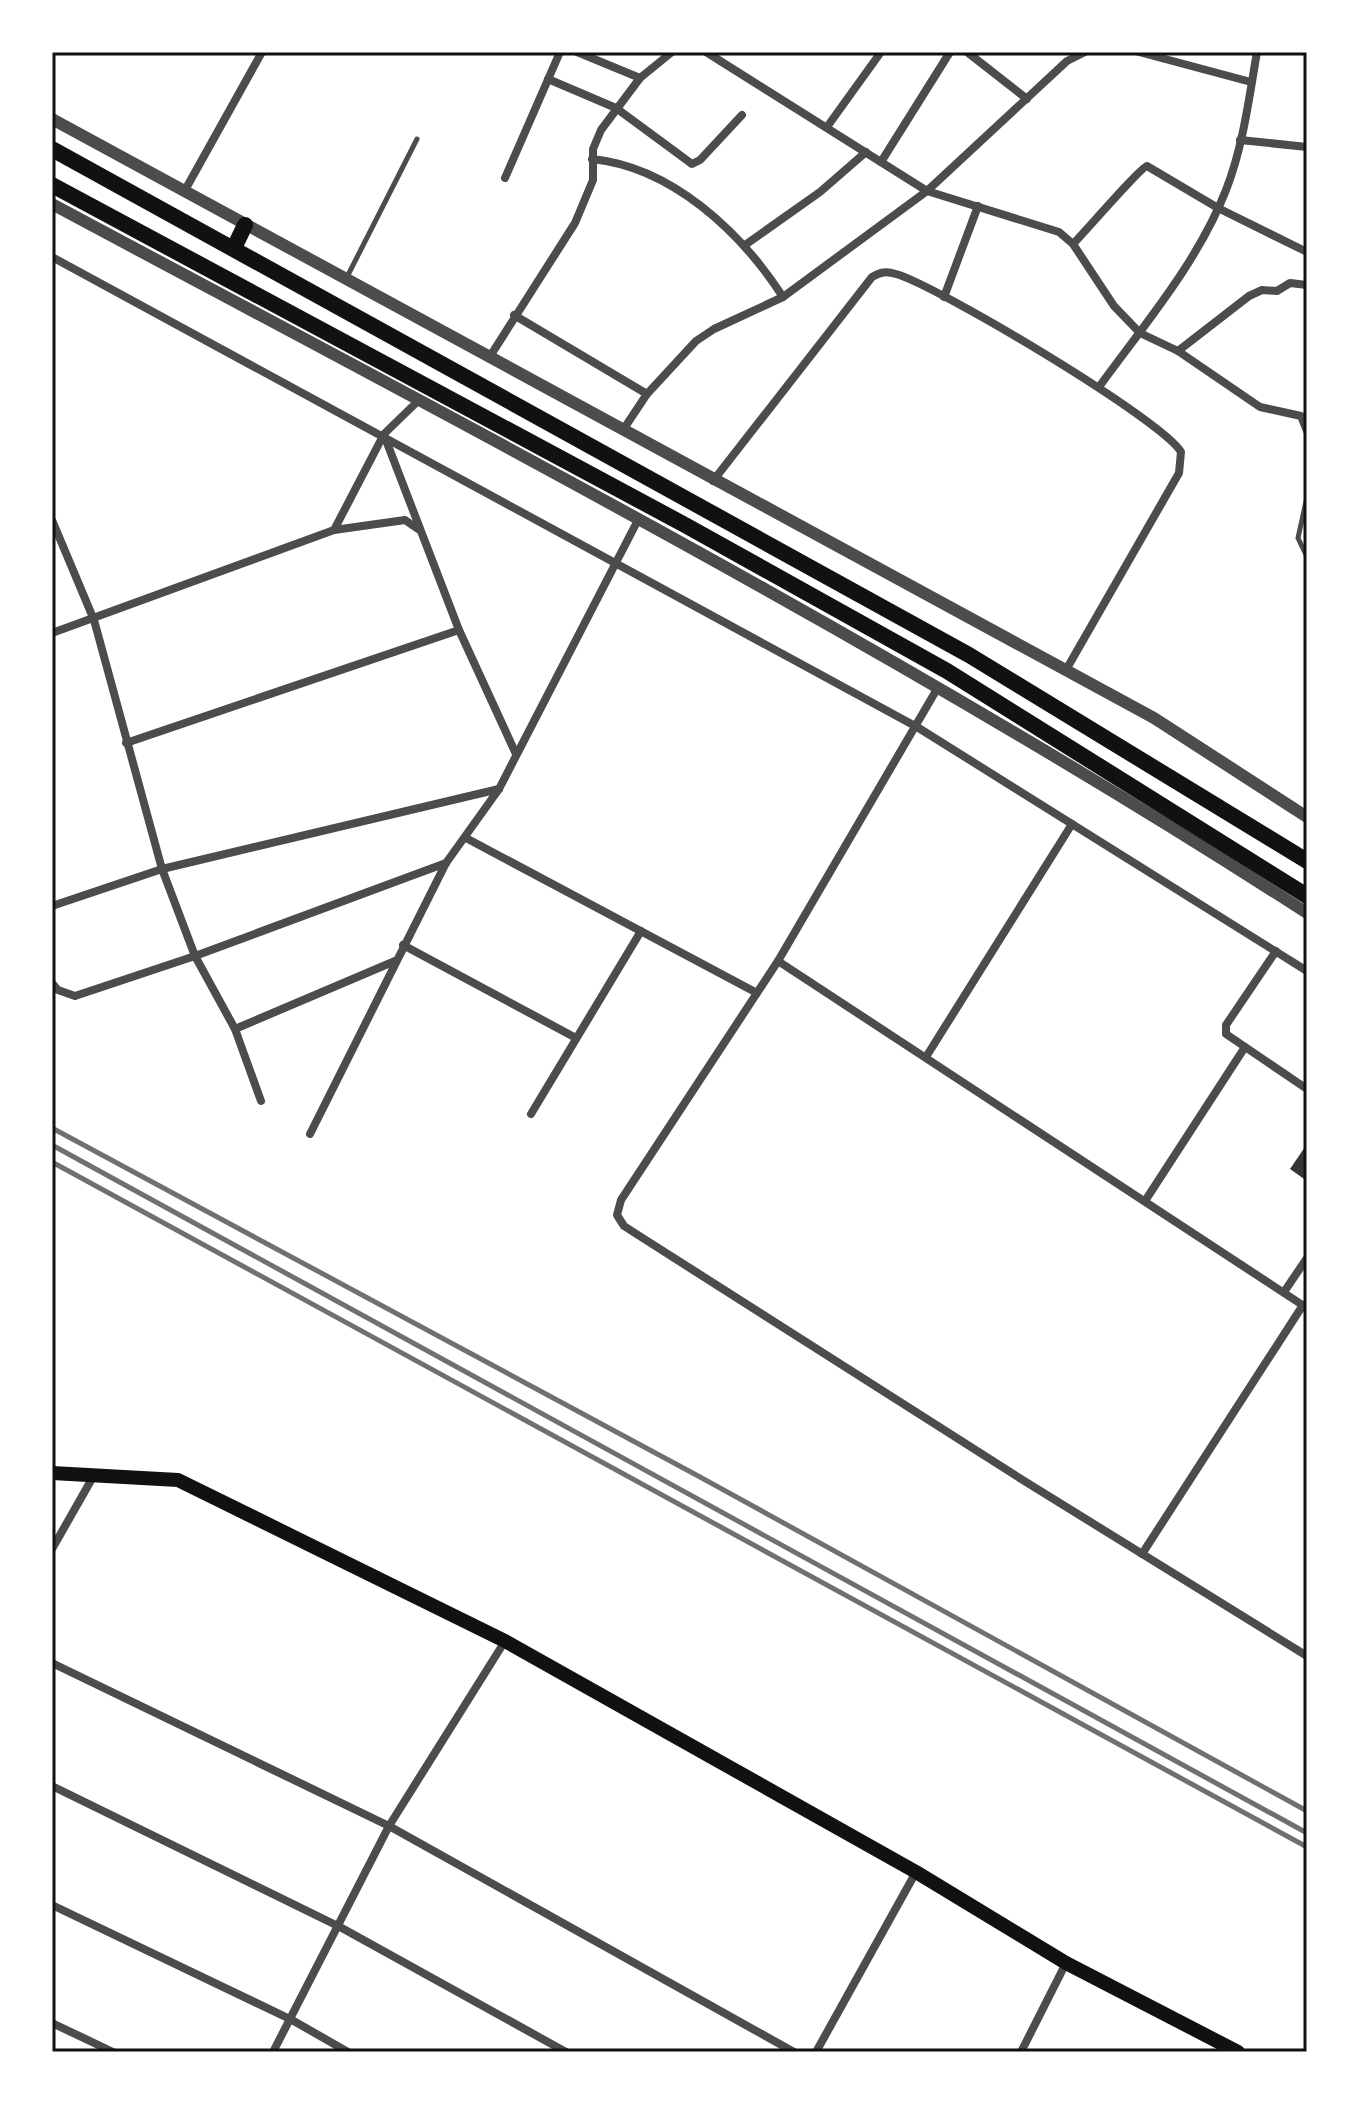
<svg xmlns="http://www.w3.org/2000/svg" width="1359" height="2104" viewBox="0 0 1359 2104" font-family="'Varela Round',sans-serif">
<style>
.building{fill:#353535}
.lines{fill:none;stroke-linecap:round;stroke-linejoin:round}
.service{stroke:#4c4c4c;stroke-width:5}
.minor{stroke:#4c4c4c;stroke-width:8}
.tertiary{stroke:#4c4c4c;stroke-width:12}
.secondary{stroke:#111;stroke-width:14}
.trunk{stroke:#111;stroke-width:16}
.rail{stroke:#707070;stroke-width:5}
.neatline{fill:none;stroke:#111;stroke-width:3}
</style>
<rect width="100%" height="100%" fill="#fff"/>
<!-- building -->
<path class="building" d="M1307,1144v37l-17,-12z"/>
<g class="lines">
<!-- service -->
<g class="service">
<path d="M347,277l70,-138"/>
<path d="M1307,497l-9,41 9,19"/>
</g>
<!-- minor -->
<g class="minor">
<path d="M577,52l63,26"/>
<path d="M706,52l221,139 132,41 14,12 41,62 26,27 38,18 82,56 41,9 6,15"/>
<path d="M967,52l60,47"/>
<path d="M1139,52l112,30"/>
<path d="M548,79l68,29 76,56 8,-4 42,-45"/>
<path d="M827,127l54,-75"/>
<path d="M1240,140l67,7"/>
<path d="M592,159c80,8 149,73 191,138"/>
<path d="M881,162l69,-110"/>
<path d="M505,178l55,-126"/>
<path d="M184,192l78,-140"/>
<path d="M1073,244c12,-12 67,-76 74,-78l71,42 89,44"/>
<path d="M745,245l75,-53 46,-40"/>
<path d="M52,257l865,470 390,244"/>
<path d="M944,297l34,-91"/>
<path d="M514,315l133,79"/>
<path d="M1178,351l71,-55 13,-6 15,1 13,-8 17,2"/>
<path d="M489,358l86,-135 18,-43v-31l8,-19 39,-52 32,-26"/>
<path d="M1099,387c45,-62 99,-125 127,-197 17,-43 23,-92 31,-138"/>
<path d="M623,430l24,-36 49,-53 18,-12 69,-32 144,-106 140,-130 18,-9"/>
<path d="M384,435l75,195 57,124"/>
<path d="M713,481l159,-204c9,-5 14,-6 24,-3 40,11 267,146 285,178l-2,21 -113,197"/>
<path d="M52,520l42,100 68,249 33,87 40,73 26,72"/>
<path d="M334,530l71,-10 13,9"/>
<path d="M52,633l282,-103 50,-96 35,-34"/>
<path d="M937,689l-159,272 -157,239 -4,15 7,11 14,9 380,242 289,179"/>
<path d="M126,743l333,-113"/>
<path d="M466,838l291,155"/>
<path d="M52,906l110,-37 337,-80"/>
<path d="M403,945l173,93"/>
<path d="M1276,951l-50,74v9l81,55"/>
<path d="M778,961l529,347"/>
<path d="M52,983l6,7 17,6 120,-40 251,-93"/>
<path d="M235,1029l160,-68"/>
<path d="M926,1057l146,-233"/>
<path d="M531,1114l110,-183"/>
<path d="M310,1134l136,-271 53,-74 140,-271"/>
<path d="M1145,1201l100,-154"/>
<path d="M1284,1292l23,-34"/>
<path d="M52,1549l41,-72"/>
<path d="M1142,1554l161,-249"/>
<path d="M52,1663l337,163 405,226"/>
<path d="M52,1786l288,141 226,125"/>
<path d="M52,1905l240,115 56,32"/>
<path d="M52,2023l61,29"/>
<path d="M273,2052l116,-226 116,-185"/>
<path d="M816,2052l100,-180"/>
<path d="M1021,2052l45,-89"/>
</g>
<!-- tertiary -->
<g class="tertiary">
<path d="M52,119l1102,599 153,99"/>
<path d="M52,204c424,227 851,448 1255,709"/>
</g>
<!-- secondary -->
<path class="secondary" d="M52,1473l126,7 327,161 411,231 150,91 172,89"/>
<!-- trunk -->
<g class="trunk">
<path d="M52,149l917,506 338,206"/>
<path d="M52,185l633,340 262,146 360,225"/>
<path d="M234,248l11,-23"/>
</g>
<!-- rail -->
<g class="rail">
<path d="M52,1128l648,349 607,334"/>
<path d="M52,1145l1255,688"/>
<path d="M52,1162l1255,685"/>
</g>
</g>
<!-- border -->
<rect width="1359" height="2104" fill="none" stroke="#ffffff" stroke-width="108"/>
<rect x="54" y="54" width="1251" height="1996" class="neatline"/>
</svg>
